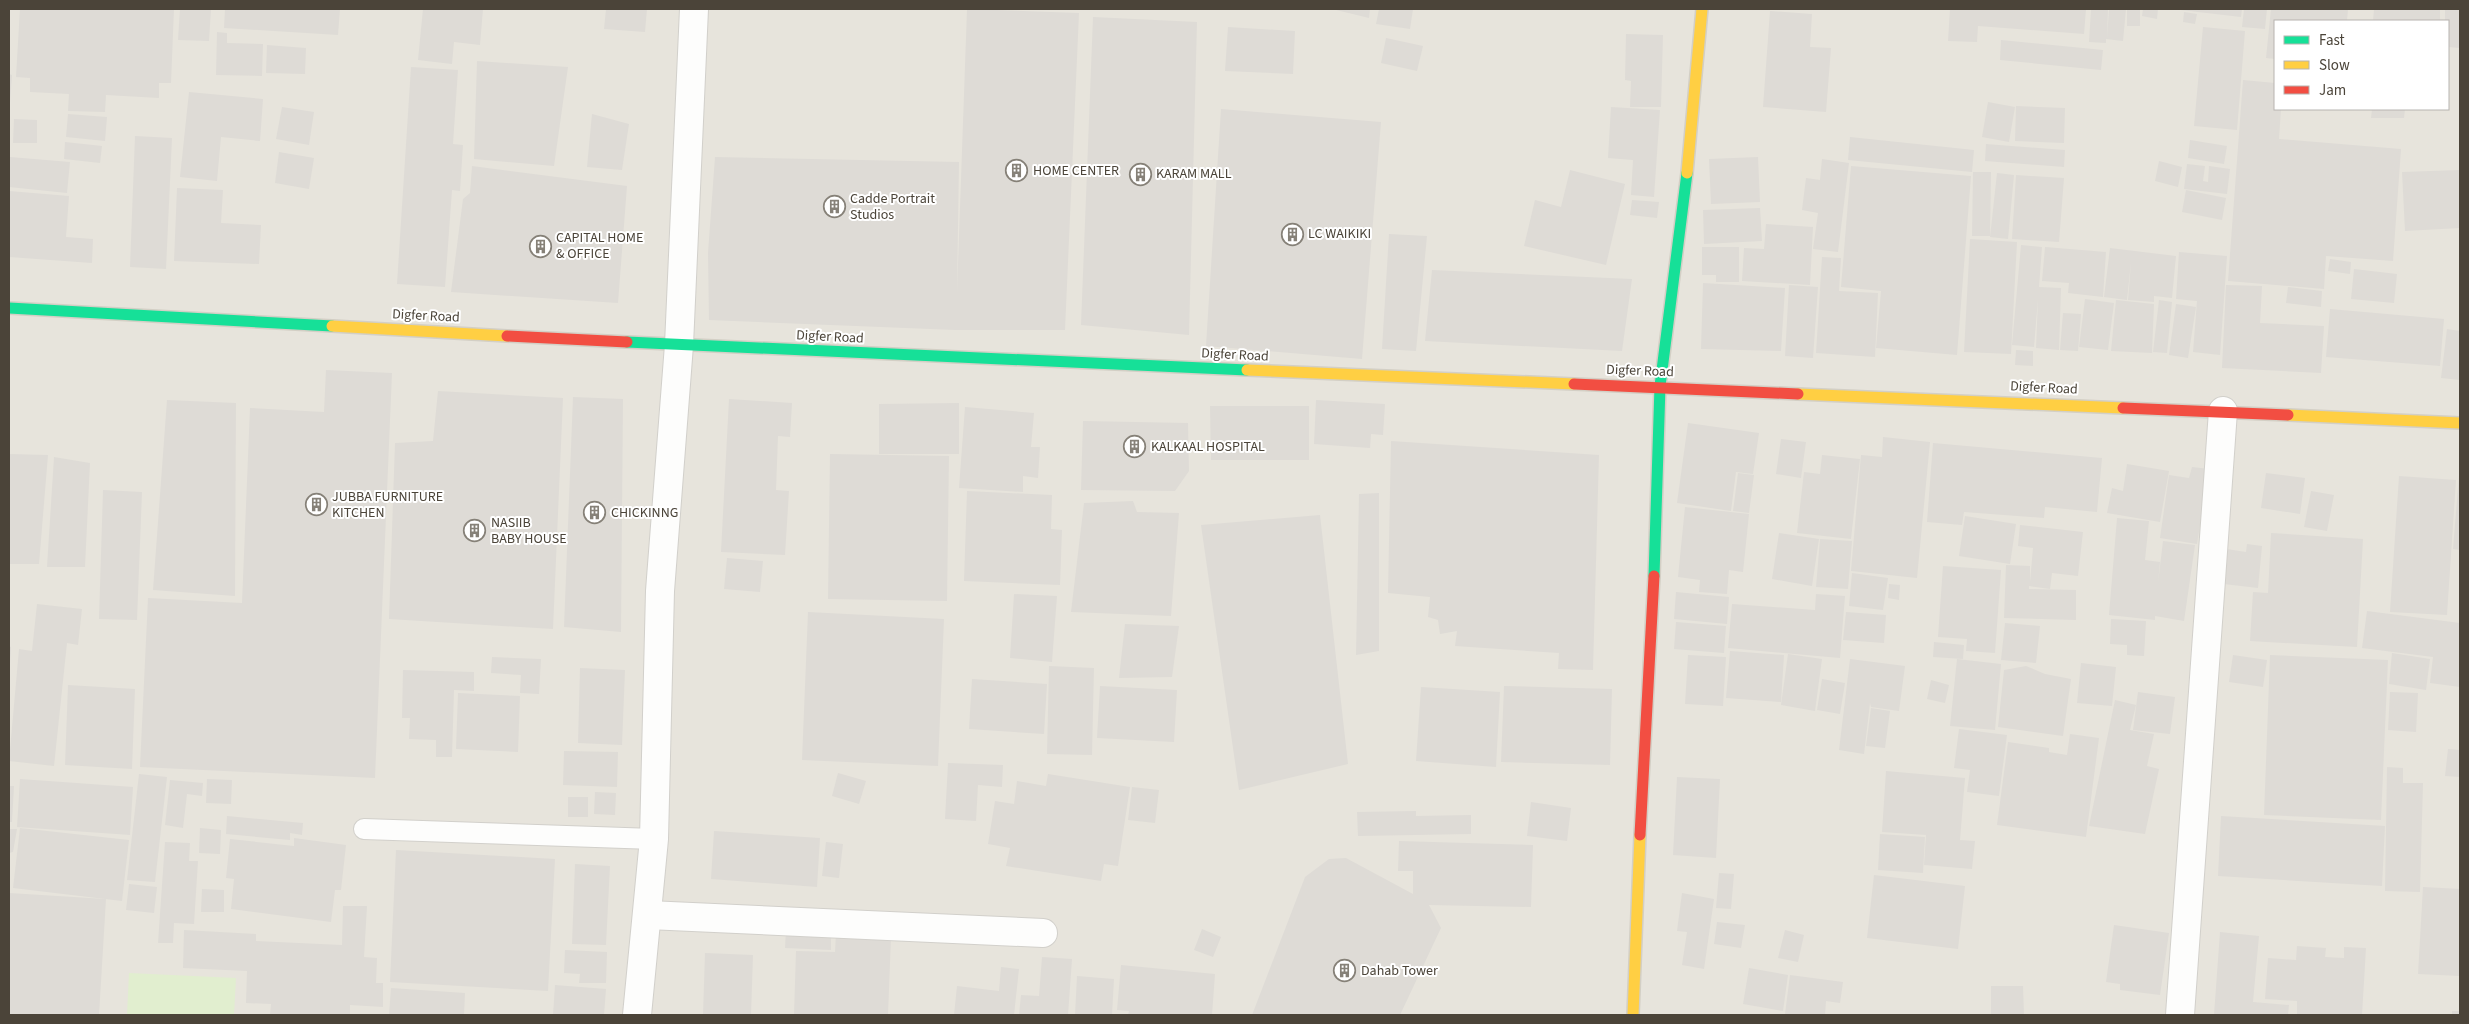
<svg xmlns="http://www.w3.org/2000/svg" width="2469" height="1024" viewBox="0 0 2469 1024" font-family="'Source Sans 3',sans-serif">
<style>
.residential{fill:#e7e4dc;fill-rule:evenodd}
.green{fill:#e1eecf}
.building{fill:#dedbd6}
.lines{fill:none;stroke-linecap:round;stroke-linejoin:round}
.lane-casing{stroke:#d2d0cb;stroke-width:22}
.street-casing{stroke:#d2d0cb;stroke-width:30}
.fast-casing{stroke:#d3cfc5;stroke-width:14}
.slow-casing{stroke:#d3cfc5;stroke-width:14}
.jam-casing{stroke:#d3cfc5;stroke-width:14}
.lane{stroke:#fdfdfc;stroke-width:20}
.street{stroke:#fdfdfc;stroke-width:28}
.fast{stroke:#16e098;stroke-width:11}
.slow{stroke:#ffcf43;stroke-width:11}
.jam{stroke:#f24e42;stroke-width:11}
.labels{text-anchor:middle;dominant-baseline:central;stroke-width:4;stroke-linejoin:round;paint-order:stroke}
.poi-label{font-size:14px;fill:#4b4439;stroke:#fff;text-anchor:start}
.street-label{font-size:14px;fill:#4b4439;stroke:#fff}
</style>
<rect width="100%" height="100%" fill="#f4f2ee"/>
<!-- residential -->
<path class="residential" d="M9,9h2451v1006h-2451zM2275,21h173v88h-173z"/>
<!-- green -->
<path class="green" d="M129,973l107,5 -2,37h-107z"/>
<!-- building -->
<g class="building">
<path d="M20,9h154l-3,74h-12v15l-53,-3 -1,17 -37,-1 1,-17 -39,-2v-14l-14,-1z"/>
<path d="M180,9h31l-2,32 -31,-1z"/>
<path d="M225,9h115l-2,26 -114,-7z"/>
<path d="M423,9h60l-3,36 -26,-3 -2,22 -34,-4z"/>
<path d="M606,9h41l-2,23 -41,-3z"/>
<path d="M967,9l112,4 -14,317h-110l-246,-10 -1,-67 7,-96 244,5 -2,131z"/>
<path d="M1332,9h38l-1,9z"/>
<path d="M1379,9h34l-3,20 -34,-5z"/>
<path d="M1950,9h136l-2,25 -106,-8 -1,16 -29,-1z"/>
<path d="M2091,9h17l-1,29 2,-29h17l-3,32 -17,-2v4l-17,-1z"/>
<rect x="2127" y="9" width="13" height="17"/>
<path d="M2143,9h15l-1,10 -15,-3z"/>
<path d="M2172,9h70l-1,8z"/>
<path d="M2244,9h23l-2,20 -23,-2z"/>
<path d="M2271,9h77l-1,12h-72v38l-9,-1z"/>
<path d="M2374,9h66v12h-67z"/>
<path d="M2445,9h15v39l-12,-1v-26h-3z"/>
<path d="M1770,11l42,3 -2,33 21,1 -5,64 -63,-5z"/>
<path d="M2184,12l13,2 -2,10 -12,-2z"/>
<path d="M1093,17l104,5 -8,313 -108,-10z"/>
<path d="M1228,27l67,4 -2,43 -68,-3z"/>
<path d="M2203,27l42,4 -8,99 -43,-4z"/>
<path d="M217,32l10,1v10l36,1 -1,32 -46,-1z"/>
<path d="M1626,34l37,1 -2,72h-31l1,-26 -6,-1z"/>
<path d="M1386,38l37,8 -6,25 -36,-8z"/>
<path d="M2001,40l102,10 -2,20 -101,-10z"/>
<path d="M267,45l39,3 -1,26 -39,-1z"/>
<path d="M477,61l91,6 -14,99 -80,-7z"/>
<path d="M411,67l47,3 -5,74 10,1 -3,46 -8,-1 -7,97 -48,-3z"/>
<path d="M9,74l3,1 -2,27h-1z"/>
<path d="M2243,80l32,3v26h6l-2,30 122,10 -8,112 -67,-5 -2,33 -96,-8z"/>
<path d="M189,92l74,7 -3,42 -39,-4 -4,44 -37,-4z"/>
<path d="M1988,102l27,5 -6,35 -27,-5z"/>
<path d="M2016,106l49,2 -1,35 -49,-2z"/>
<path d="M282,107l32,5 -5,33 -33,-6z"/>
<path d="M1611,107l49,3 -6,87 -23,-2 2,-35 -25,-2z"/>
<path d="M1221,109l160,13 -19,237 -156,-13z"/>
<path d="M2372,109h33l-1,9h-33z"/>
<path d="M68,114l39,3 -2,24 -39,-4z"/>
<path d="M592,114l37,10 -7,46 -35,-3z"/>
<path d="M14,119l23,1v23h-24z"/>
<path d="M135,136l37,2 -6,131 -36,-2z"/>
<path d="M1850,137l124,13 -2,22 -124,-12z"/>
<path d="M2190,140l37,6 -3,18 -36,-6z"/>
<path d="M65,142l37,4 -2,17 -36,-4z"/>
<path d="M1986,144l79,6 -1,17 -79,-6z"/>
<path d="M279,152l35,6 -5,31 -34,-6z"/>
<path d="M10,157l60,5 -3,31 -58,-6z"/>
<path d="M1758,157l2,45 -49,2 -2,-45z"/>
<path d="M1822,159l27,4 -11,89 -25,-3 5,-36 -16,-3 4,-32 14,2z"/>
<path d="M2159,161l23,6 -4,20 -23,-6z"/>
<path d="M2187,164l18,2 -2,15 5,1 1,-16 21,3 -3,25 -43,-5z"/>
<path d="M472,166l155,20 -9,117 -167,-11 12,-93 7,-6z"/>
<path d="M1851,166l120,10 -14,179 -81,-7 5,-57 -40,-4z"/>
<path d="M1570,170l55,14 -19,81 -82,-19 11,-46 26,7z"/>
<path d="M2460,170v58l-55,3 -3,-59z"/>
<path d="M1973,172h18l-1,64h-18z"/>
<path d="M1997,173l17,2 -6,64 -18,-2z"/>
<path d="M2016,175l48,3 -5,64 -47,-3z"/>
<path d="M177,188l46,2 -2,33 40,2 -2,39 -85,-3z"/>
<path d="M2186,190l40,8 -4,22 -40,-8z"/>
<path d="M9,191l60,5 -3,41 27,2 -1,24 -83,-6z"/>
<path d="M1632,200l27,2 -2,16 -27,-3z"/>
<path d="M1760,208l2,33 -58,3 -1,-34z"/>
<path d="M1766,224l47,3 -3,58 -68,-4 2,-33 20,1z"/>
<path d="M1389,234l38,2 -11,115 -34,-2z"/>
<path d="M1970,239l47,3 -6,112 -47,-2z"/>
<path d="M2021,245l21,2 -3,40 22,1 -2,62 -23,-2 2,-49 -4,48 -22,-2z"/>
<path d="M1702,247h37v35h-23v-7h-14z"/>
<path d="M2045,247l61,5 -3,45 -35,-4 1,-10 -27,-2z"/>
<path d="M2110,248l66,8 -4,42 -18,-2v6l-26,-2 3,-38 -4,38 -23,-3z"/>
<path d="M2179,252l48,4 -7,99 -27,-3 4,-51 -21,-2z"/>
<path d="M1822,257l19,1 -2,33 39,2 -3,64 -59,-4z"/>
<path d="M2330,259l21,3 -1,12 -22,-3z"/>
<path d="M2354,269l43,5 -3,29 -43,-4z"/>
<path d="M1432,270l200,9 -10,72 -197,-10z"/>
<path d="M1703,283l82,5 -4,63 -80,-2z"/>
<path d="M1789,285l29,2 -5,71 -28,-2z"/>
<path d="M2226,285l36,1 -2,37 64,3 -3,47 -99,-5z"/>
<path d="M2288,287l34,4 -1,16 -35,-4z"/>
<path d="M2085,299l29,4 -6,47 -29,-3z"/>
<path d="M2116,300l38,4 -2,49 -41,-2z"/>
<path d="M2159,300l13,2 -5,51 -14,-1z"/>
<path d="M2176,304l20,3 -8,51 -19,-3z"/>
<path d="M2330,309l114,10 -4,47 -114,-9z"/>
<path d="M2063,313l18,1 -3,37 -18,-1z"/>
<path d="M2447,329l13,2v49l-19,-2z"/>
<path d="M2016,350l17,1v15l-18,-1z"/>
<path d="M326,370l66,3 -17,405 -235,-11 8,-169 94,5 8,-195 74,4z"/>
<path d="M438,391l125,7 -10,231 -164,-10 6,-176 38,-2z"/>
<path d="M573,397l50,2 -2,233 -57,-5z"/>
<path d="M729,399l63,4 -2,34 -12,-1 -2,54 13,1 -4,64 -64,-3z"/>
<path d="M167,400l69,3 -1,193 -82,-6z"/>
<path d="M1316,400l69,4 -2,31 -12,-1 -1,14 -56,-4z"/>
<path d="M959,403v51h-80v-50z"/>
<path d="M1210,406h99v54h-98z"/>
<path d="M965,407l69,6 -3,34h9l-2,31 -15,-2v16l-64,-4z"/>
<path d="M1083,421l105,2 1,48 -14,20 -94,-1z"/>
<path d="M1688,423l71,10 -6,41 -17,-2 -5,39 -54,-8z"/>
<path d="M1883,437l47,5 -13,136 -66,-7 10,-116 21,2z"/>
<path d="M1781,439l25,3 -5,36 -25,-4z"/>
<path d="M1391,441l208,14 -6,215 -35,-1 1,-16 -104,-7 2,-15 -17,3 -2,-14 -10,-3 2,-20 -42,-4z"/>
<path d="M1933,443l169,15 -5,54 -52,-5 -1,11 -80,-6 -2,13 -35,-3z"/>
<path d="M9,454l39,1 -9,109h-30z"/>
<path d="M830,454l119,2 -2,145 -119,-2z"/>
<path d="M1822,455l38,4 -9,80 -54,-6 7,-61 16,2z"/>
<path d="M54,457l36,6 -5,104h-38z"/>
<path d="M2127,464l42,7 -9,51 -53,-9 5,-25 11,3z"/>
<path d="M2192,467l17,2 -12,75 -37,-6 9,-63 20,3z"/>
<path d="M1738,473l16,2 -5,38 -16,-2z"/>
<path d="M2266,473l39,5 -5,36 -39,-6z"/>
<path d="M2399,476l57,4 -9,135 -57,-3z"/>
<path d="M2459,476h1v74l-7,-1z"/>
<path d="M103,490l39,2 -5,128 -38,-1z"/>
<path d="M967,491l85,4 -1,34 11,1 -2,55 -96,-4z"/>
<path d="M2311,491l23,4 -7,36 -23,-4z"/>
<path d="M1379,493v158l-23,4 3,-161z"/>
<path d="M1133,501l4,11 42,1 -8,103 -100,-4 13,-109z"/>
<path d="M1685,507l64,7 -6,58 -14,-2 -2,24 -28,-2 1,-12 -22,-3z"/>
<path d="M1320,515l28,249 -109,26 -38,-265z"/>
<path d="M1965,516l51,8 -6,40 -51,-8z"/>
<path d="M2117,518l32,3 -4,39 15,2 -2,21 5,-42 32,4 -11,76 -29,-5v4l-46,-5z"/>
<path d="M2020,525l63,7 -5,44 -26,-3 -2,16 -21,-3v3l47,1v30l-72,-2 2,-53 24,1v16l3,-34 -15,-2z"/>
<path d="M1779,533l40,6 -7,47 -40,-7z"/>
<path d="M2271,533l92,6 -6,108 -107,-6 3,-49 15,1z"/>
<path d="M1820,539l32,2 -4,48 -32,-2z"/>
<path d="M2247,544l15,2 -4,42 -43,-5 5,-35 26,4z"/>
<path d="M727,558l36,3 -3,31 -36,-3z"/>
<path d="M1943,566l58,4 -6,83 -29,-2 1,-12 -29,-2z"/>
<path d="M1852,573l36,5 -5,32 -34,-4z"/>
<path d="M1889,584l11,1 -1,15 -11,-2z"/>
<path d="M1676,592l53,5 -2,27 -53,-5z"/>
<path d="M1014,594l43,2 -5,66 -42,-4z"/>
<path d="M1816,594l29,2 -5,62 -112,-10 4,-44 83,6z"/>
<path d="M37,604l45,5 -4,36 -11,-2 -13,123 -45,-5 10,-112 13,2z"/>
<path d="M2367,611l93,12v64l-30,-4 3,-26 -71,-9z"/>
<path d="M808,612l136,7 -6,147 -136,-6z"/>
<path d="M1846,612l40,3 -2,28 -41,-3z"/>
<path d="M2111,619l35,2 -2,35 -17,-1v-10l-17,-1z"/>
<path d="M1676,622l50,4 -2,27 -50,-4z"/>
<path d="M2005,623l35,3 -4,37 -35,-3z"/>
<path d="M1125,624l54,2 -7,51 -53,1z"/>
<path d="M1934,642l30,3 -1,14 -30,-2z"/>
<path d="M9,646l2,1 -1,16h-1z"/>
<path d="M1730,651l54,4 -3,47 -55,-4z"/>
<path d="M2392,653l38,6 -4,31 -37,-6z"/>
<path d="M1788,654l34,5 -7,52 -34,-6z"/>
<path d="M1688,655l38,2 -3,49 -38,-2z"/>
<path d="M2233,655l34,5 -4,27 -34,-5z"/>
<path d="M2270,655l118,5 -7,160 -117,-5z"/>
<path d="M492,657l49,2 -2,35 -19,-1 1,-18 -30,-2z"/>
<path d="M1850,659l55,7 -6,45 -28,-4 -1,-4 -6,51 -25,-4z"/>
<path d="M1957,659l44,5 -6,66 -45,-4z"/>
<path d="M2081,663l35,4 -4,39 -35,-3z"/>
<path d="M1049,666l45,2 -2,87 -45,-1z"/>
<path d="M2026,666l19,8 26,5 -8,57 -65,-9 6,-57z"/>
<path d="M580,668l45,2 -3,75 -44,-2z"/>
<path d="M403,670l71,2v19l-20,-1 -2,67h-16v-17l-27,-1 1,-21h-8z"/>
<path d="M972,679l75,5 -3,50 -75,-5z"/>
<path d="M1822,679l23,4 -5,31 -23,-4z"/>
<path d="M1931,680l18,5 -4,18 -18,-4z"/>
<path d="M68,685l67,4 -3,80 -67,-4z"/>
<path d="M1100,686l77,4 -3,52 -77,-4z"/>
<path d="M1504,686l108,3 -2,76 -109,-3z"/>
<path d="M1421,687l79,5 -4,75 -80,-6z"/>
<path d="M2138,692l37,5 -5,37 -37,-4z"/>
<path d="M2390,692l28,1 -2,39 -28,-2z"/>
<path d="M458,693l62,3 -2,56 -62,-3z"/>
<path d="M2115,700l21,5 -6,25 24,4 -7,32 12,3 -14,65 -56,-8z"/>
<path d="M1871,708l19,3 -5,37 -19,-2z"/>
<path d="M1959,729l48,6 -8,61 -32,-4 3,-22 -16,-2z"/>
<path d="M2070,734l29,4 -13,99 -89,-12 11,-83 41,6v4l18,3z"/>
<path d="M2448,749l12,1v27l-15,-1z"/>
<path d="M564,751l54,1 -1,35 -54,-2z"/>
<path d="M948,763l55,2 -1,22 -24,-2 -2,36 -31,-2z"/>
<path d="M2387,767l16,1v15h20l-3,109 -35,-1z"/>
<path d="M1886,771l79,7 -5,62 15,1 -3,28 -48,-4 2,-30 -44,-3z"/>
<path d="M838,773l28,8 -7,23 -27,-8z"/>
<path d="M139,774l28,3 -12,105 -28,-2z"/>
<path d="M1048,774l82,13 -12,79 -14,-2 -3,17 -95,-15 4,-18 -22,-4 7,-43 19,3 3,-23 29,5z"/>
<path d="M1677,777l43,2 -4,79 -43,-3z"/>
<path d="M20,779l113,8 -3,48 -113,-8z"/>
<path d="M207,779l25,1 -1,24 -25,-1z"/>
<path d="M170,780l33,3 -1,13 -15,-2 -4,34 -18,-3z"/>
<path d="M9,786h5l-2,36h-3z"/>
<path d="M1132,787l27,3 -4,33 -27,-3z"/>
<path d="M595,792l21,1 -1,22 -21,-1z"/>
<rect x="568" y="797" width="20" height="20"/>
<path d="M1531,802l40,6 -4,33 -40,-5z"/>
<path d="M1416,811v5l55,-1v19l-113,2 -1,-24z"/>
<path d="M227,816l76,7 -1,12 -12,-2v7l-64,-6z"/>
<path d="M2221,816l164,10 -3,60 -164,-10z"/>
<path d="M20,828l109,12 -7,61 -109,-13z"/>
<path d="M200,828l21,2 -1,24 -21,-1z"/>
<path d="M9,829h8l-4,23 -4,1z"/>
<path d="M714,831l106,7 -3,49 -106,-8z"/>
<path d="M1880,834l45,3 -2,36 -45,-3z"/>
<path d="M294,838l52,7 -5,45h-6l-4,32 -100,-13 3,-30 -8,-1 4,-39 64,7z"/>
<path d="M1399,841l134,4 -2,62 -102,-2 12,23 -41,87h-148l53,-138 24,-18 17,-1 67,36v-23h-15z"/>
<path d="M165,842l25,1 -1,18h9l-4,63 -20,-1 -1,20h-15z"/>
<path d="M826,842l17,2 -4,34 -17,-2z"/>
<path d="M396,850l159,9 -7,132 -158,-9z"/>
<path d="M575,864l35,2 -4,79 -34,-1z"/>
<path d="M1719,873l15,1 -3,35 -15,-1z"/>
<path d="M1874,875l91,11 -7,63 -91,-11z"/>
<path d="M129,884l28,3 -3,26 -28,-3z"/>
<path d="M2423,887l37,2v87l-42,-2z"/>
<path d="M202,889l22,1v22h-23z"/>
<path d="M9,893l97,6 -7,116h-90z"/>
<path d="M1682,893l32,6 -10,70 -22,-4 5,-33 -10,-1z"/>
<path d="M343,906h24l-3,51 13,1 -1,25h7v24l-33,-2v10h-80l1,-11 -25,-1 1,-32 -64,-3 1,-38 72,4v7l86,4z"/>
<path d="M1717,922l28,3 -4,23 -27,-4z"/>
<path d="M2114,925l55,8 -9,62 -40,-5v-6l-14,-2z"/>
<path d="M1202,929l19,8 -8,20 -19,-7z"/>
<path d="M786,930l45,2v18l-46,-2z"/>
<path d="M1785,930l19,5 -6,27 -20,-4z"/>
<path d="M2220,932l39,4 -6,66 36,3 -1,10h-74z"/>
<path d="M836,934l55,3 -3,78h-94l2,-64 39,1z"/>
<path d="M2297,946l29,2 -1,9 19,1v-11l22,1 -4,67h-65v-14l-32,-2 3,-41 28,2z"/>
<path d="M565,950l42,2 -1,31h-27l1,-9 -16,-1z"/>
<path d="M705,953l48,2 -2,60h-48z"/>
<path d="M1042,957l30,2 -4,56h-49l2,-20 18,1z"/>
<path d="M1121,965l94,9 -3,41h-84l1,-4 -12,-1z"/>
<path d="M1001,967l18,2 -5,46h-60l3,-29 42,5z"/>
<path d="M1749,968l39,7 -5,36 -40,-7z"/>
<path d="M1790,975l53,7 -3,21 -14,-2 -1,14 -40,-1z"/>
<path d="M1077,976l37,3 -2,36h-37z"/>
<path d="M555,985l51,4 -2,26h-51z"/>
<path d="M1991,986h32l1,29h-33z"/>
<path d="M391,988l74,5 -1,22h-75z"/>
<rect x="2452" y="1011" width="8" height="4"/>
</g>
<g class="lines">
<defs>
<path id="lane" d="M364,829l290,10"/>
<g id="street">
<path d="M648,915l395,18"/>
<path d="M637,1015l17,-176 6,-248 19,-246 15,-336"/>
<path d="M2180,1015l43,-604"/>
</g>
<g id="fast">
<path d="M9,308l323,18"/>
<path d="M627,342l620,28"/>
<path d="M1654,576l6,-190 27,-213"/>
</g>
<g id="slow">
<path d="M1687,173l15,-164"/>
<path d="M332,326l175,10"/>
<path d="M1247,370l327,14"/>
<path d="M1798,394l325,14"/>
<path d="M2288,415l172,8"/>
<path d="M1633,1015l7,-180"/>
</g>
<g id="jam">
<path d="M507,336l120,6"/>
<path d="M1574,384l224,10"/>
<path d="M2123,408l165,7"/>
<path d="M1640,835l14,-259"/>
</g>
</defs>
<!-- lane casing -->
<use href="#lane" class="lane-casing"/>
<!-- street casing -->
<use href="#street" class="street-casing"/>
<!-- fast casing -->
<use href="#fast" class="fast-casing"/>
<!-- slow casing -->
<use href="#slow" class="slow-casing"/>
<!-- jam casing -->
<use href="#jam" class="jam-casing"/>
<!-- lane -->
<use href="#lane" class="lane"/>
<!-- street -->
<use href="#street" class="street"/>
<!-- fast -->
<use href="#fast" class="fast"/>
<!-- slow -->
<use href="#slow" class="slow"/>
<!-- jam -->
<use href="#jam" class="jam"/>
</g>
<!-- icons -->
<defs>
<symbol id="building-ring" viewBox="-11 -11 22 22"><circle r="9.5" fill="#fff" stroke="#868178" stroke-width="1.5"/><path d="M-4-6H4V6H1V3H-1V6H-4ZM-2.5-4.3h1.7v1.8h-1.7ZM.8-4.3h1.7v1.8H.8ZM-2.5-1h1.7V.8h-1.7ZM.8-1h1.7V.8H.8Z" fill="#868178"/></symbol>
</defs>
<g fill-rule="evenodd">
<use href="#building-ring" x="1004" y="158" width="25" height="25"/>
<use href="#building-ring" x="1128" y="162" width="25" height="25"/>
<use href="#building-ring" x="822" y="194" width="25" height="25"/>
<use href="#building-ring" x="1280" y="222" width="25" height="25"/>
<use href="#building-ring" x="528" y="234" width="25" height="25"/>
<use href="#building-ring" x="1122" y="434" width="25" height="25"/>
<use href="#building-ring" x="304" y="492" width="25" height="25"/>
<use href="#building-ring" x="582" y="500" width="25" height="25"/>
<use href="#building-ring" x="462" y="518" width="25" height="25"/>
<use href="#building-ring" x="1332" y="958" width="25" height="25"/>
</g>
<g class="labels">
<!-- poi labels -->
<g class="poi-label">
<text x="1033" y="171">HOME CENTER</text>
<text x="1156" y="174">KARAM MALL</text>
<text x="850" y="199">Cadde Portrait<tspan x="850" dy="16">Studios</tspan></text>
<text x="1308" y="234">LC WAIKIKI</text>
<text x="556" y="238">CAPITAL HOME<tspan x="556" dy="16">&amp; OFFICE</tspan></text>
<text x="1151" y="447">KALKAAL HOSPITAL</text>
<text x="332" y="497">JUBBA FURNITURE<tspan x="332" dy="16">KITCHEN</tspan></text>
<text x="611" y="513">CHICKINNG</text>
<text x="491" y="523">NASIIB<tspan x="491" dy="16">BABY HOUSE</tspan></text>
<text x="1361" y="971">Dahab Tower</text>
</g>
<!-- street labels -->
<g class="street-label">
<text transform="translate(426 316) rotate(3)">Digfer Road</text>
<text transform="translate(830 337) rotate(3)">Digfer Road</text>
<text transform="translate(1235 355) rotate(3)">Digfer Road</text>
<text transform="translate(1640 371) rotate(2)">Digfer Road</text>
<text transform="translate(2044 388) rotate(3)">Digfer Road</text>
</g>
</g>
<!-- border -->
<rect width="2469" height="1024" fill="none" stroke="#4b4439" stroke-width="20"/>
<!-- legend -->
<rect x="2274" y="20" width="175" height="90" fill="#ffffff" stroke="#b7b4b0"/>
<rect x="2284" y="36" width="25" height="8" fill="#16e098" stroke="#b7b4b0"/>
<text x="2319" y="45" font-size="15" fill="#4b4439">Fast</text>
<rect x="2284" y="61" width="25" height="8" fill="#ffcf43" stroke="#b7b4b0"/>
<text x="2319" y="70" font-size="15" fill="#4b4439">Slow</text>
<rect x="2284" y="86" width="25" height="8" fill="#f24e42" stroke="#b7b4b0"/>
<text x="2319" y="95" font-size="15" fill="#4b4439">Jam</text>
</svg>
